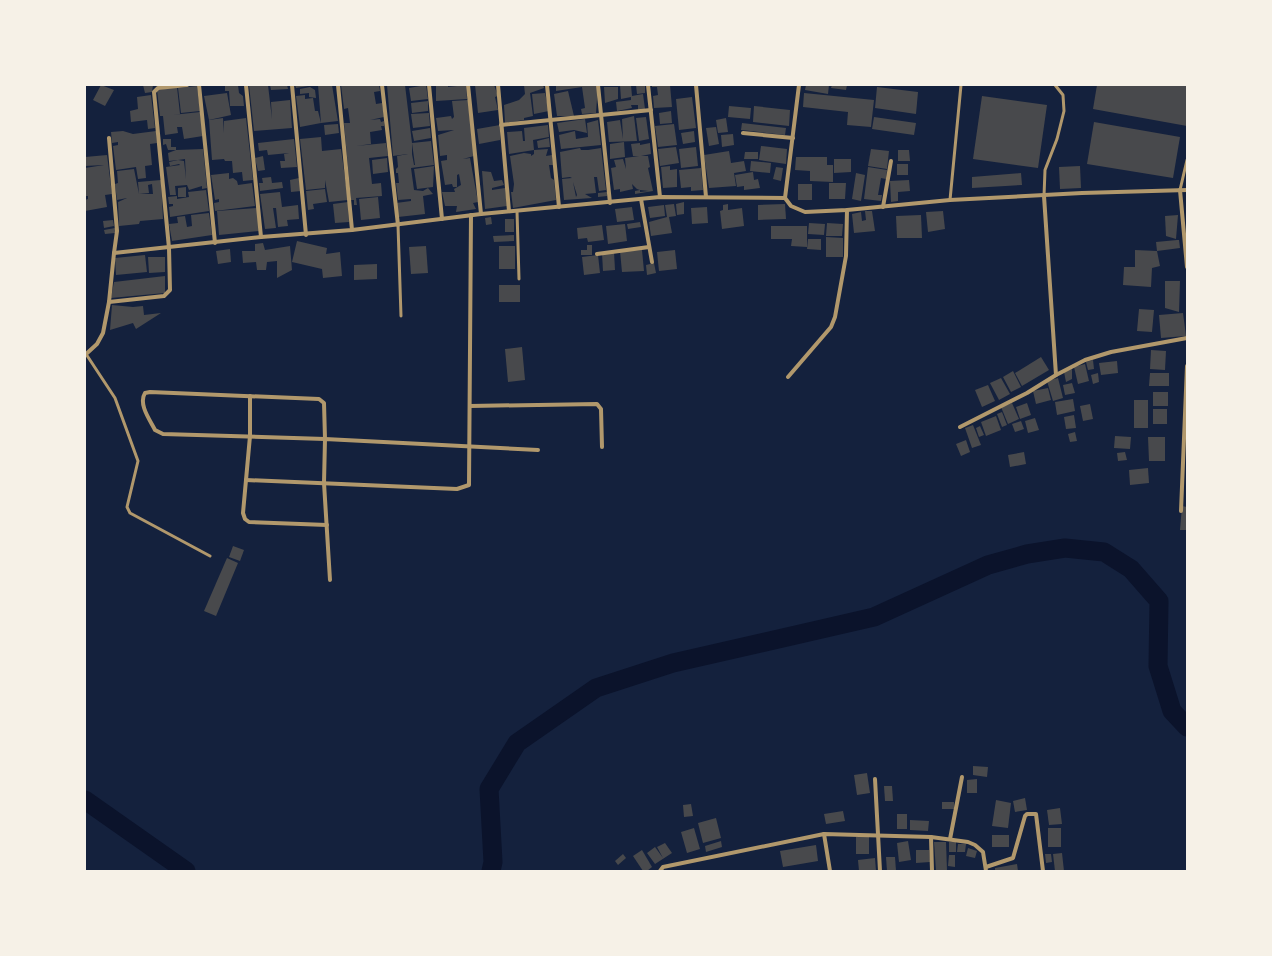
<svg xmlns="http://www.w3.org/2000/svg" width="1272" height="956" viewBox="0 0 1272 956" font-family="'Noto Sans',sans-serif">
<style>
.lines{fill:none;stroke-linecap:round;stroke-linejoin:round}
.river{stroke:#0b132b;stroke-width:19}
.building{fill:#48494c;fill-rule:evenodd}
.service{stroke:#b1986c;stroke-width:3}
.minor{stroke:#b1986c;stroke-width:4}
</style>
<rect width="100%" height="100%" fill="#14213d"/>
<g class="lines">
<!-- river -->
<g class="river">
<path d="M85,800l101,71"/>
<path d="M491,871l2,-9 -4,-73 28,-46 79,-55 77,-25 201,-46 114,-52 39,-11 38,-6 39,4 27,17 28,32 -1,65 14,45 15,16"/>
</g>
</g>
<!-- building -->
<g class="building">
<path d="M101,85l13,5 -9,16 -12,-6z"/>
<path d="M143,85h10l-1,7 -7,1z"/>
<path d="M225,85h13l1,8 4,3 1,10h-14l-1,-15h-4z"/>
<path d="M249,85h19l4,34 -1,-17 19,-2 2,28 -38,3z"/>
<path d="M270,85h17l1,4 -17,1z"/>
<path d="M295,85h13v1l-12,2z"/>
<path d="M318,85h14l6,36 -17,2z"/>
<path d="M341,85h38l1,6 -6,1 2,12 6,-1 2,14 -14,3 10,-1 1,3 3,-1v5h-3l1,4 -12,2 1,12 -15,2 30,-3 2,13 -19,2 3,26 9,-1 1,13 -26,2 1,7h-3v-5h-3l-7,-77h6l-2,-15 -4,1z"/>
<path d="M387,85h18l7,58 19,-2 3,24 -23,3 3,22 9,1 5,-3 5,6 -10,2 2,18 -27,3 -2,-14 15,-2v-2l-13,1 -2,-17h3l-1,-10h-2v-4l2,-2 -1,-11 11,-2 -15,2zM412,143l3,22h-1l-2,-11z"/>
<path d="M426,85l2,14 -17,2 -2,-13z"/>
<path d="M436,85h12v2l18,-2 1,14 -31,2z"/>
<path d="M475,85h19l4,11 -3,1 3,13 -20,3z"/>
<path d="M524,85h19l1,3 -14,5 3,23 -9,2v2l-19,3 -1,-18 15,-5 6,-6z"/>
<path d="M556,85h42l-2,28 -14,1 -1,-5 4,-1 -3,-21 -26,4z"/>
<path d="M620,85h11l1,11 11,-2 2,15 -7,1v-5h-7l1,3 -15,3 -1,-9 15,-2v-3l-10,2z"/>
<path d="M636,85h9v8l-8,1z"/>
<path d="M652,85h18l2,22 -18,1 -1,-12 5,-1 -1,-8h-5z"/>
<path d="M806,85h23l-1,9 -23,-4z"/>
<path d="M832,85h15l-1,5 -15,-2z"/>
<path d="M1097,85h90v41l-94,-17z"/>
<path d="M197,86l3,25 -19,2 -3,-25z"/>
<path d="M177,87l3,27 -8,1 28,-3 3,24 -19,3 -2,-12h-5l1,6 -13,2 -2,-19h-3l-3,-26z"/>
<path d="M310,87l5,3 1,8 -7,-1v-4l-9,1v-5z"/>
<path d="M604,87h14v12l-13,4z"/>
<path d="M877,87l41,5 -2,22 -41,-6z"/>
<path d="M568,91l6,25h-17l-3,-22z"/>
<path d="M227,93l4,22 -22,5 -5,-24z"/>
<path d="M545,93l4,18 -15,3 -2,-20z"/>
<path d="M804,93l70,7 -3,27 -24,-2 1,-13 -45,-5z"/>
<path d="M151,95l4,33 -7,1 -1,-9 -16,2 -1,-11 8,-2 -1,-12z"/>
<path d="M305,95v4l8,-1 2,13h3l3,12 -21,4 -4,-31z"/>
<path d="M982,96l65,9 -9,63 -65,-9z"/>
<path d="M692,97l4,31 -17,2 -3,-31z"/>
<path d="M468,100l6,56 -11,3 7,-1 8,44 -5,1 3,6 -20,3 1,-6h-12l-3,-14h13l-1,-3 7,-4 -2,-11 -2,1v12h-4l-1,-3 -7,1 -4,-24 6,-1v-5l-7,1 -2,-21 16,-5 -16,1 -2,-13 15,-2 1,3 2,-2 -2,-16z"/>
<path d="M428,101v10l-16,2 -1,-10z"/>
<path d="M729,106l22,2 -1,11 -22,-2z"/>
<path d="M754,106l36,4 -1,16 -36,-4z"/>
<path d="M671,111l1,12 -12,1 -1,-11z"/>
<path d="M429,113l1,13 -17,2 -2,-14z"/>
<path d="M634,116l3,25 -28,1 -2,-20 13,-2 3,19 -1,-20z"/>
<path d="M646,117l3,22 -10,2 -3,-23z"/>
<path d="M874,117l42,6 -2,12 -42,-6z"/>
<path d="M223,118l1,15v-12l22,-3 7,62 -10,1 -1,-9 -9,1 -1,-12h-7l-1,-2 -12,1 -3,-40z"/>
<path d="M726,118l2,14 -10,1 -2,-13z"/>
<path d="M585,119l2,14 -13,-3 -15,2 -2,-9z"/>
<path d="M598,120l3,25 -40,4 -2,-14 16,-4 1,8 12,-2 -1,-14z"/>
<path d="M1094,122l86,15 -7,41 -86,-14z"/>
<path d="M742,123l44,5 -1,7 -44,-5z"/>
<path d="M338,124l1,9 -14,2 -1,-10z"/>
<path d="M674,124l3,21 -19,2 -3,-21z"/>
<path d="M500,125v15l-21,4 -2,-15z"/>
<path d="M548,125l1,12 -16,3 1,10 -25,4 -2,-22 15,-1 1,10h2l-1,-13z"/>
<path d="M716,127l3,17 -10,2 -3,-18z"/>
<path d="M430,128l1,10 -17,3 -2,-10z"/>
<path d="M123,131l10,3 23,-3 1,12 -7,1 2,21 -7,1 1,12 -8,1 -2,-12 -20,3 -3,-24 5,-1v-3l-6,1 -1,-11z"/>
<path d="M694,131l1,11 -12,2 -2,-11z"/>
<path d="M733,134l1,11 -12,2 -1,-12z"/>
<path d="M321,137l1,14 19,-2 7,51 -19,2 -4,-22v8l-19,2 -6,-51z"/>
<path d="M549,138l1,9 -12,1 -1,-7z"/>
<path d="M163,139h8v8h5v3l27,-1 4,39 -5,1v-3l-13,4 -2,-5 -12,1 1,9h-6l-4,-28 14,-2 -1,-1 -9,2 -1,-4 9,-2 -9,1 -1,-8 8,-3h-8l-2,-6 -3,1zM185,159l1,20 -2,-18 -6,-1z"/>
<path d="M294,139l3,28 -16,1 -1,-7h5l-1,-7 5,-1 -21,2 -1,-5 -8,1 -1,-8z"/>
<path d="M624,142l1,15 -15,2v-15z"/>
<path d="M640,143v2l10,-2 1,11 -10,2h7l2,11 -2,1 5,23 -18,3v-3l5,-1v2l9,-1 -9,-1 -3,-1 -5,-5 1,5 -13,3v-3l-6,1 -3,-22 5,-1 -2,-7 9,-1 3,10 -1,-11 14,-2h-6l-2,-12z"/>
<path d="M761,146l26,3 -1,15 -27,-4z"/>
<path d="M676,147l3,16 -19,3 -2,-17z"/>
<path d="M696,147l2,19 -17,2 -2,-19z"/>
<path d="M580,148l1,2h7l13,-2 5,42 -7,1 -2,-14h-3l2,16 -11,1 7,4 -28,2 -2,-21 10,-1 -2,-1 -8,1 -2,-26zM573,182l4,13 -1,2z"/>
<path d="M548,149l-2,7 6,-1 1,10h-4l2,13 3,2 2,20 -43,8 -2,-16h2l1,-8 -4,-28 14,-3 7,1v2l3,-2v-4z"/>
<path d="M871,149l18,2 -2,18 -19,-3z"/>
<path d="M898,150h11l1,11h-12z"/>
<path d="M729,151l2,12 13,-2 2,10 -12,2 2,13 -27,2 -5,-33z"/>
<path d="M745,152h13v7h-14z"/>
<path d="M107,155l5,39 -7,1 2,12 -22,4v-11l3,-1v-3h-3v-28l19,-3 -19,1v-9z"/>
<path d="M263,156l2,14 -7,1 -3,-13z"/>
<path d="M796,157h31v8h6v17l-23,-1v-10l-15,-1z"/>
<path d="M387,158l1,14 -15,2 -1,-14z"/>
<path d="M834,159h17v13l-17,1z"/>
<path d="M751,161l20,2 -1,10 -20,-2z"/>
<rect x="897" y="164" width="11" height="11"/>
<path d="M434,166l-1,21 -16,2 -3,-20z"/>
<path d="M670,166v4l7,-1v18l-14,1 -2,-21z"/>
<path d="M1080,166l1,22 -21,1 -1,-22z"/>
<path d="M776,167l7,1 -2,13 -8,-2z"/>
<path d="M868,167l19,3 -1,9 -5,-1 -3,17h4l-1,6 -17,-2z"/>
<path d="M701,168l2,22 -12,1v-4l-10,1 -2,-18z"/>
<path d="M134,169l5,25 -1,-12 23,-2 2,39 -23,2 -1,3 -20,2 -1,-24 9,-4 -10,2 -2,-16 3,-1 -1,-12zM152,184l1,10h-14l10,-1 -1,-8z"/>
<path d="M482,171l9,1 3,9 8,-1 2,5 -12,3v2l13,-2 2,18 -22,3z"/>
<path d="M753,172l1,8 4,-1 2,9 -16,2v-4l-7,1 -2,-12z"/>
<path d="M229,173v6l4,-1 4,3 1,4 14,-2 3,23 -40,5 -1,-8 5,-1v-3l-4,1 -4,-25z"/>
<path d="M856,173l9,2 -4,26 -9,-2z"/>
<path d="M1021,173l1,12 -50,3v-11z"/>
<path d="M271,177l1,6 10,-1 1,6 -23,3 -1,-8h4l-1,-5z"/>
<path d="M299,178l2,13 -10,1 -1,-12z"/>
<path d="M909,180l1,11 -12,1v9l-7,1 -1,-21z"/>
<path d="M829,183h17l-1,16h-16z"/>
<rect x="798" y="184" width="14" height="16"/>
<path d="M186,187v10h-8v-9z"/>
<path d="M325,189l2,13 -14,2 1,5 -6,1 -2,-19z"/>
<path d="M206,190l3,21 -39,6 -1,-10 4,-1v-2h-4l-1,-7 9,-1v3l12,-2 -1,-5z"/>
<path d="M280,192l2,15 16,-2 1,14 -12,1 1,6 -10,1 -2,-19h-3l3,20 -11,1 -5,-35z"/>
<path d="M607,192v4l-9,1v-4z"/>
<path d="M378,197l2,21 -19,2 -2,-21z"/>
<path d="M348,202l1,20 -14,1 -2,-19z"/>
<path d="M684,202v12l-7,1 -1,-11z"/>
<path d="M674,204l2,12 -7,1 3,16 -21,3 -2,-14 18,-5 -2,-12z"/>
<path d="M728,204v6l14,-2 2,18 -22,3 -2,-18 3,-1v-5z"/>
<path d="M785,204l1,15 -28,1v-15z"/>
<path d="M664,205l1,11 -15,2 -2,-11z"/>
<path d="M632,207l2,13 -17,2 -2,-13z"/>
<path d="M707,207l1,16 -16,1 -1,-16z"/>
<path d="M257,208l2,23 -40,4 -2,-24z"/>
<path d="M865,211h7l3,20 -21,2 -2,-19 9,-2 1,9 4,-1z"/>
<path d="M943,211l2,18 -17,3 -2,-20z"/>
<path d="M209,213l3,22 -40,6 -3,-17 9,-1 -1,-6 8,-1 2,11 5,-1 -1,-11z"/>
<path d="M921,215l1,23h-25l-1,-22z"/>
<path d="M1178,215l-2,24 -10,-3 -1,-20z"/>
<path d="M491,217l1,7 -6,1 -1,-7z"/>
<rect x="505" y="219" width="9" height="13"/>
<path d="M113,220l1,6 -10,2 -1,-7z"/>
<path d="M640,222l1,5 -13,2 -1,-5z"/>
<path d="M809,223l16,1 -1,11 -16,-1z"/>
<path d="M827,223l16,1 -1,12h-16z"/>
<path d="M625,224l2,17 -19,3 -2,-18z"/>
<path d="M602,225l2,15 -16,2 -1,-4 -9,1 -1,-11z"/>
<path d="M771,226h36v21l-16,-1 1,-7h-21z"/>
<path d="M115,228v5l-10,1 -1,-4z"/>
<path d="M514,235v6l-20,1 -1,-6z"/>
<path d="M826,237l17,1v19h-17z"/>
<path d="M808,239h13v11l-14,-1z"/>
<path d="M1177,240h2l1,8 -23,3 -1,-9z"/>
<path d="M297,241l30,7 -1,6 14,-2 2,24 -19,2 -1,-9 -30,-7z"/>
<path d="M263,243l2,7 25,-4 2,24 -15,8v-17l-10,1 -1,8h-9l-1,-8 -13,1 -1,-12h13v-7z"/>
<path d="M587,245h5v10h-11v-5h6z"/>
<path d="M426,246l2,27 -17,1 -2,-27z"/>
<rect x="499" y="246" width="16" height="23"/>
<path d="M230,249l1,13 -13,2 -2,-13z"/>
<path d="M642,250l2,21 -22,1 -2,-21z"/>
<path d="M675,250l2,19 -18,2 -2,-19z"/>
<path d="M1135,250l22,1 3,15 -8,2 -1,19 -28,-2 1,-18h11z"/>
<path d="M614,252l1,18 -12,1 -1,-18z"/>
<path d="M145,255l2,17 -31,3 -1,-17z"/>
<path d="M598,255l2,18 -16,2 -2,-18z"/>
<path d="M148,257h17v15l-16,1z"/>
<path d="M654,263l2,10 -9,2 -1,-10z"/>
<path d="M377,264v15l-23,1v-15z"/>
<path d="M165,276v17l-54,5 3,-16z"/>
<path d="M1165,281h15l-1,31 -14,-4z"/>
<rect x="499" y="285" width="21" height="17"/>
<path d="M112,305l21,2 10,-1 1,9 17,-2 -25,16 -3,-6 -23,7z"/>
<path d="M1139,309l15,1 -2,22 -15,-1z"/>
<path d="M1183,313l3,23 -25,2 -2,-23z"/>
<path d="M522,347l3,33 -17,2 -3,-33z"/>
<path d="M1151,350l15,1 -1,19 -15,-1z"/>
<path d="M1041,357l8,13 -27,16 -7,-13z"/>
<path d="M1093,360l1,9 -6,1 -2,-8z"/>
<path d="M1117,361l1,12 -17,2 -2,-12z"/>
<path d="M1085,364l4,17 -11,3 -4,-17z"/>
<path d="M1072,369v10l-6,3 -2,-10z"/>
<path d="M1013,371l8,16 -10,5 -8,-15z"/>
<path d="M1098,373l1,9 -6,2 -2,-9z"/>
<path d="M1150,373h19v13h-20z"/>
<path d="M1001,378l9,16 -11,6 -9,-17z"/>
<path d="M1058,378l5,20 -10,3 -6,-20z"/>
<path d="M1072,383l3,10 -10,2 -2,-10z"/>
<path d="M988,385l7,16 -13,6 -7,-17z"/>
<path d="M1048,388l3,12 -15,4 -3,-13z"/>
<rect x="1153" y="392" width="15" height="14"/>
<path d="M1073,399l2,12 -18,4 -2,-13z"/>
<rect x="1134" y="400" width="14" height="28"/>
<path d="M1012,403l7,16 -11,5 -7,-17z"/>
<path d="M1027,403l4,12 -11,4 -4,-12z"/>
<path d="M1090,404l3,15 -10,2 -3,-15z"/>
<rect x="1153" y="409" width="14" height="15"/>
<path d="M1002,412l5,13 -5,2 -5,-13z"/>
<path d="M1074,415l2,13 -10,1 -2,-12z"/>
<path d="M996,416l5,14 -15,6 -5,-14z"/>
<path d="M1035,418l4,12 -11,3 -3,-12z"/>
<path d="M1021,421l3,8 -9,3 -3,-8z"/>
<path d="M973,425l8,20 -9,3 -7,-20z"/>
<path d="M980,426l4,9 -5,2 -3,-9z"/>
<path d="M1075,432l2,9 -7,1 -2,-8z"/>
<path d="M1115,436l16,1 -1,12 -16,-1z"/>
<path d="M1148,437h17v24h-16z"/>
<path d="M966,440l4,12 -9,4 -5,-12z"/>
<path d="M1024,452l2,12 -16,3 -2,-12z"/>
<path d="M1125,452l2,8 -9,1 -1,-8z"/>
<path d="M1148,468l1,15 -19,2 -1,-15z"/>
<path d="M1182,506l5,1v23h-7z"/>
<path d="M233,546l11,4 -4,11 -11,-4z"/>
<path d="M227,558l11,5 -22,53 -12,-5z"/>
<path d="M973,766l15,1 -1,10 -14,-2z"/>
<path d="M867,773l3,20 -13,2 -3,-20z"/>
<path d="M977,779v14h-10v-13z"/>
<path d="M884,786h8l1,15h-8z"/>
<path d="M1025,798l2,12 -12,2 -2,-11z"/>
<path d="M996,800l15,3 -3,25 -16,-2z"/>
<rect x="942" y="802" width="12" height="7"/>
<path d="M691,804l2,12 -9,1 -1,-12z"/>
<path d="M1060,808l2,16 -13,1 -2,-15z"/>
<path d="M843,811l2,10 -19,3 -2,-10z"/>
<rect x="897" y="814" width="10" height="15"/>
<path d="M716,818l5,20 -18,5 -5,-20z"/>
<path d="M910,820l19,1 -1,10 -18,-1z"/>
<path d="M694,828l6,21 -13,4 -6,-21z"/>
<rect x="1048" y="828" width="13" height="19"/>
<rect x="992" y="835" width="17" height="12"/>
<rect x="856" y="837" width="13" height="17"/>
<path d="M721,841l1,6 -16,5 -1,-6z"/>
<path d="M908,841l3,19 -12,2 -2,-19z"/>
<path d="M934,842h12l1,29h-11z"/>
<rect x="949" y="842" width="7" height="10"/>
<path d="M665,843l7,10 -17,11 -8,-11 8,-6 8,11 -6,-11z"/>
<path d="M958,844h8l-1,8h-8z"/>
<path d="M816,845l2,16 -35,6 -3,-16z"/>
<path d="M968,848l9,3 -2,7 -9,-2z"/>
<path d="M642,850l10,17 -5,4h-4l-10,-15z"/>
<path d="M916,850h13l1,12 -14,1z"/>
<path d="M1062,853l2,18h-9l-2,-17z"/>
<path d="M623,854l3,4 -8,7 -3,-4z"/>
<path d="M1045,854h6l1,8 -6,1z"/>
<path d="M949,855h6v12l-7,-1z"/>
<path d="M886,857h9l1,14h-9z"/>
<path d="M875,858l1,13h-17l-1,-11z"/>
<path d="M1017,864l1,7h-23v-3z"/>
</g>
<g class="lines">
<!-- service -->
<g class="service">
<path d="M1180,190l7,-30"/>
<path d="M1044,196l1,-26 12,-31 7,-28 -1,-16 -8,-10"/>
<path d="M950,200l11,-115"/>
<path d="M517,211l2,68"/>
<path d="M398,225l3,91"/>
<path d="M86,354l29,44 23,63 -11,46 3,6 80,43"/>
</g>
<!-- minor -->
<g class="minor">
<path d="M199,85l16,158"/>
<path d="M246,85l15,152"/>
<path d="M292,85l14,150"/>
<path d="M338,85l14,145"/>
<path d="M382,85l16,140"/>
<path d="M429,85l13,134"/>
<path d="M468,85l13,129"/>
<path d="M498,85l11,126"/>
<path d="M547,85l12,122"/>
<path d="M598,85l12,118"/>
<path d="M648,85l12,112"/>
<path d="M696,85l10,112"/>
<path d="M501,125l150,-15"/>
<path d="M743,133l50,5"/>
<path d="M1180,190l7,77"/>
<path d="M785,198l6,8 14,6 42,-2 103,-10 132,-7 105,-3"/>
<path d="M641,199l11,63"/>
<path d="M883,207l8,-46"/>
<path d="M114,253l147,-16 91,-7 129,-16 179,-17 125,1 14,-113"/>
<path d="M597,254l52,-7"/>
<path d="M109,302l55,-6 6,-6 -1,-42 -15,-156 4,-4 29,-3"/>
<path d="M85,355l12,-11 6,-11 6,-31 5,-49 3,-22 -8,-93"/>
<path d="M1056,375l29,-15 26,-8 76,-14"/>
<path d="M788,377l43,-50 4,-10 11,-61 1,-46"/>
<path d="M150,392l169,7 5,4 1,36 -162,-5 -8,-4c-5,-10 -17,-26 -10,-37z"/>
<path d="M250,396v40l-7,77 2,6 4,3 78,3"/>
<path d="M470,406l127,-2 4,5 1,38"/>
<path d="M960,427l67,-34 29,-18 -12,-179"/>
<path d="M246,480l211,9 12,-4 2,-270"/>
<path d="M1181,511l6,-145"/>
<path d="M330,580l-6,-97 1,-44 213,11"/>
<path d="M875,779l5,92"/>
<path d="M824,834l6,37"/>
<path d="M931,837l1,34"/>
<path d="M950,839l12,-62"/>
<path d="M986,867l27,-9 12,-42 2,-2h9l7,57"/>
<path d="M660,871l3,-4 161,-33 107,3 37,5 7,3 8,7 3,19"/>
</g>
</g>
<!-- border -->
<rect width="1272" height="956" fill="none" stroke="#f6f1e7" stroke-width="172"/>
</svg>
